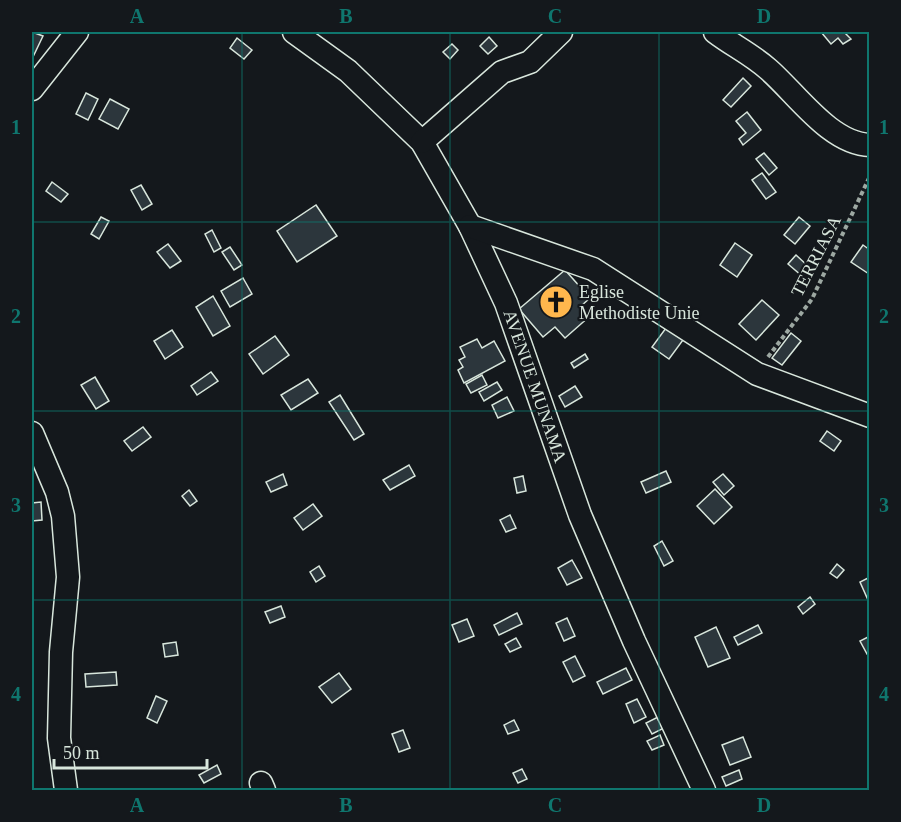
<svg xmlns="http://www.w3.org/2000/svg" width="901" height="822" viewBox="0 0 901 822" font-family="'Times New Roman',serif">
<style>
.building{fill:#2c363c;stroke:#d8e6dc;stroke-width:1.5}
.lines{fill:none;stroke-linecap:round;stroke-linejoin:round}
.minor-casing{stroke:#d8e6dc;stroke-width:25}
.path{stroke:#9da8a2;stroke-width:4;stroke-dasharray:4.5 3;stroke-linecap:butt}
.minor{stroke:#14181c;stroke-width:22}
.grid{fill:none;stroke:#0f766e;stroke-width:1.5;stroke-opacity:0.55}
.labels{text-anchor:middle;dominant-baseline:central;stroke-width:4.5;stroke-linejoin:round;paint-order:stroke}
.street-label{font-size:18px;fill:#d8e6dc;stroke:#14181c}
.poi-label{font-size:18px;fill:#d8e6dc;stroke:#14181c;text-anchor:start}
.neatline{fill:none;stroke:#0f766e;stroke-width:2}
.grid-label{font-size:20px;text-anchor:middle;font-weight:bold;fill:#0f766e}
</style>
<rect width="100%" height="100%" fill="#14181c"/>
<!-- building -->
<g class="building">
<path d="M32,32l11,4 -11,23z"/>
<path d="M821,32h23l7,7 -8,5 -5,-6 -7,6z"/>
<path d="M489,37l8,9 -9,8 -8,-8z"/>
<path d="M237,38l15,12 -8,9 -14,-11z"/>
<path d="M452,44l6,6 -8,9 -7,-7z"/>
<path d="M743,78l8,8 -20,21 -8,-7z"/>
<path d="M86,93l12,6 -10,21 -12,-6z"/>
<path d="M110,99l19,10 -11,20 -19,-10z"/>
<path d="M747,112l14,18 -18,15 -4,-6 7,-6 -10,-12z"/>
<path d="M764,153l13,15 -8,7 -13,-16z"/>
<path d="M762,173l14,19 -10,7 -14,-19z"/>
<path d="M52,182l16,12 -7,8 -15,-11z"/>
<path d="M141,185l11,19 -10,6 -11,-20z"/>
<path d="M316,205l21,31 -40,26 -20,-31z"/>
<path d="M101,217l8,4 -10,18 -8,-5z"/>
<path d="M799,217l11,9 -15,18 -11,-9z"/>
<path d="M212,230l9,18 -7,4 -9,-18z"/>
<path d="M735,243l17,12 -15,22 -17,-12z"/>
<path d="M168,244l13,17 -11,7 -13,-16z"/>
<path d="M863,245l7,5 -1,24 -18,-12z"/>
<path d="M230,247l12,18 -8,5 -12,-18z"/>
<path d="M796,255l14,13 -8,8 -14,-12z"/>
<path d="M565,270l25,28 -9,8 9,10 -25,22 -10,-11 -12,10 -24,-28z"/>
<path d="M243,278l9,16 -22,13 -9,-16z"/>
<path d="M213,296l17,30 -17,10 -17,-29z"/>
<path d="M762,300l17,15 -23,25 -17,-16z"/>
<path d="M666,328l17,12 -14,19 -17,-12z"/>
<path d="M172,330l11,17 -18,12 -11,-18z"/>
<path d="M791,333l10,8 -19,24 -10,-7z"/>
<path d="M275,336l14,19 -26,19 -14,-20z"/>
<path d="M477,339l5,9 12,-7 11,20 -41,22 -6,-13 5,-3 -4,-7 6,-3 -5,-10z"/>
<path d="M585,354l3,5 -14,9 -3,-5z"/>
<path d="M211,372l7,9 -21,14 -6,-9z"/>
<path d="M482,375l5,10 -16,8 -5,-9z"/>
<path d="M95,377l14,24 -13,8 -15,-24z"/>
<path d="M308,379l10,14 -27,17 -10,-15z"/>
<path d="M497,382l5,8 -18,11 -5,-9z"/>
<path d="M575,386l7,11 -17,10 -6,-11z"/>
<path d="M340,395l24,39 -10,6 -25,-38z"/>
<path d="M507,397l7,14 -16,7 -6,-13z"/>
<path d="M143,427l8,10 -19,14 -8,-10z"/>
<path d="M827,431l14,10 -7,10 -14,-10z"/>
<path d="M409,465l6,11 -25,14 -7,-10z"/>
<path d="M666,471l5,11 -25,11 -5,-11z"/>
<path d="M283,474l4,11 -16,7 -5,-10z"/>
<path d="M723,474l11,12 -10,9 -11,-13z"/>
<path d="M523,476l3,15 -9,2 -3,-15z"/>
<path d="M715,489l17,18 -18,17 -17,-18z"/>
<path d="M189,490l8,11 -7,5 -8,-10z"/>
<path d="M41,502l1,18 -10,1v-18z"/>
<path d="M313,504l9,12 -19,14 -9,-12z"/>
<path d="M510,515l6,13 -10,4 -6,-12z"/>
<path d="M662,541l11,20 -9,5 -10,-20z"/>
<path d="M572,560l10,18 -15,7 -9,-17z"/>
<path d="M837,564l7,6 -7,8 -7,-5z"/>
<path d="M319,566l6,10 -9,6 -6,-10z"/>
<path d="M870,577v22l-2,1 -8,-18z"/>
<path d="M810,597l5,7 -12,10 -5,-7z"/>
<path d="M281,606l4,11 -15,6 -5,-11z"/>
<path d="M517,613l5,11 -23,11 -5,-10z"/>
<path d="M567,618l8,18 -11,5 -8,-18z"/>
<path d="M467,619l7,17 -15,6 -7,-17z"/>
<path d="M758,625l4,8 -24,12 -4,-8z"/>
<path d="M716,627l14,31 -22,9 -13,-30z"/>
<path d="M870,636v16l-3,2 -7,-13z"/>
<path d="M516,638l5,9 -11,5 -5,-8z"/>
<path d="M176,642l2,13 -13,2 -2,-13z"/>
<path d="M575,656l10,20 -12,6 -10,-20z"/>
<path d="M626,668l6,12 -29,14 -6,-12z"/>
<path d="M116,672l1,13 -31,2 -1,-13z"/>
<path d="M339,673l12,16 -19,14 -13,-16z"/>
<path d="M156,696l11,5 -10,22 -10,-5z"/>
<path d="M637,699l9,18 -12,6 -8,-19z"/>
<path d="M658,717l6,11 -12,6 -6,-11z"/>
<path d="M514,720l5,10 -11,4 -4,-9z"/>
<path d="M403,730l7,18 -11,4 -7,-18z"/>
<path d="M660,735l4,10 -12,5 -5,-9z"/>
<path d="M743,737l8,20 -21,8 -8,-20z"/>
<path d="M217,765l4,9 -17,9 -5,-8z"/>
<path d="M522,769l5,10 -9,4 -5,-10z"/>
<path d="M739,770l3,9 -16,7 -4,-9z"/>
</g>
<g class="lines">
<defs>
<g id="minor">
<path d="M294,32l54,39 74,71 48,84 36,77 74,212 54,126 70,149"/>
<path d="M715,32c17,13 36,22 53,37 28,24 62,75 102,76"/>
<path d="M32,89l45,-57"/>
<path d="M422,142l80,-70 28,-10 31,-30"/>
<path d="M470,226l123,43 164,105 113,42"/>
<path d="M32,433l25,59 6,24 5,61 -7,75 -2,86 7,52"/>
<path d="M261,783l3,7"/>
</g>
</defs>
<!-- minor casing -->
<use href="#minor" class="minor-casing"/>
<!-- path -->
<path class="path" d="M768,357l44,-58 58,-123"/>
<!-- minor -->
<use href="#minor" class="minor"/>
</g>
<!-- grid -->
<path class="grid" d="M242,32v758M450,32v758M659,32v758M32,222h838M32,411h838M32,600h838"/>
<!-- icons -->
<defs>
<symbol id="church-disc" viewBox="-11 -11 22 22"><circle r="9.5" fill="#ffb74d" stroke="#14181c"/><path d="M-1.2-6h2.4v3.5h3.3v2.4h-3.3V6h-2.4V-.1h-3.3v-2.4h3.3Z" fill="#111"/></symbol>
</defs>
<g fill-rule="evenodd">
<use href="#church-disc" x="537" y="283" width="38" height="38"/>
</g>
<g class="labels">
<!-- street labels -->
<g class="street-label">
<text transform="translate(816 256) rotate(-63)">TERRIASA</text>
<text transform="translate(535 386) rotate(71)">AVENUE MUNAMA</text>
</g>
<!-- poi labels -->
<g class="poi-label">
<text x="579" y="292">Eglise<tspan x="579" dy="21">Methodiste Unie</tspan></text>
</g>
</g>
<!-- border -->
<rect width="901" height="822" fill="none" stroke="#14181c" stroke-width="66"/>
<!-- scale -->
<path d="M54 759v9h153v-9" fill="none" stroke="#d8e6dc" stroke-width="3"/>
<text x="63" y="759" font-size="18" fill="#d8e6dc" stroke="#14181c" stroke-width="4.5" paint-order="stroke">50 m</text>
<rect x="33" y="33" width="835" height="756" class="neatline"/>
<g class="grid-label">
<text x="137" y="23">A</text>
<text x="346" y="23">B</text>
<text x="555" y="23">C</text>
<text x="764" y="23">D</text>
<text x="16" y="134">1</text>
<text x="884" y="134">1</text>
<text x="16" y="323">2</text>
<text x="884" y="323">2</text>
<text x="16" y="512">3</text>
<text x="884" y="512">3</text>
<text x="16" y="701">4</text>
<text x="884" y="701">4</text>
<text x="137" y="812">A</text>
<text x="346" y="812">B</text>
<text x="555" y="812">C</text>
<text x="764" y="812">D</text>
</g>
</svg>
